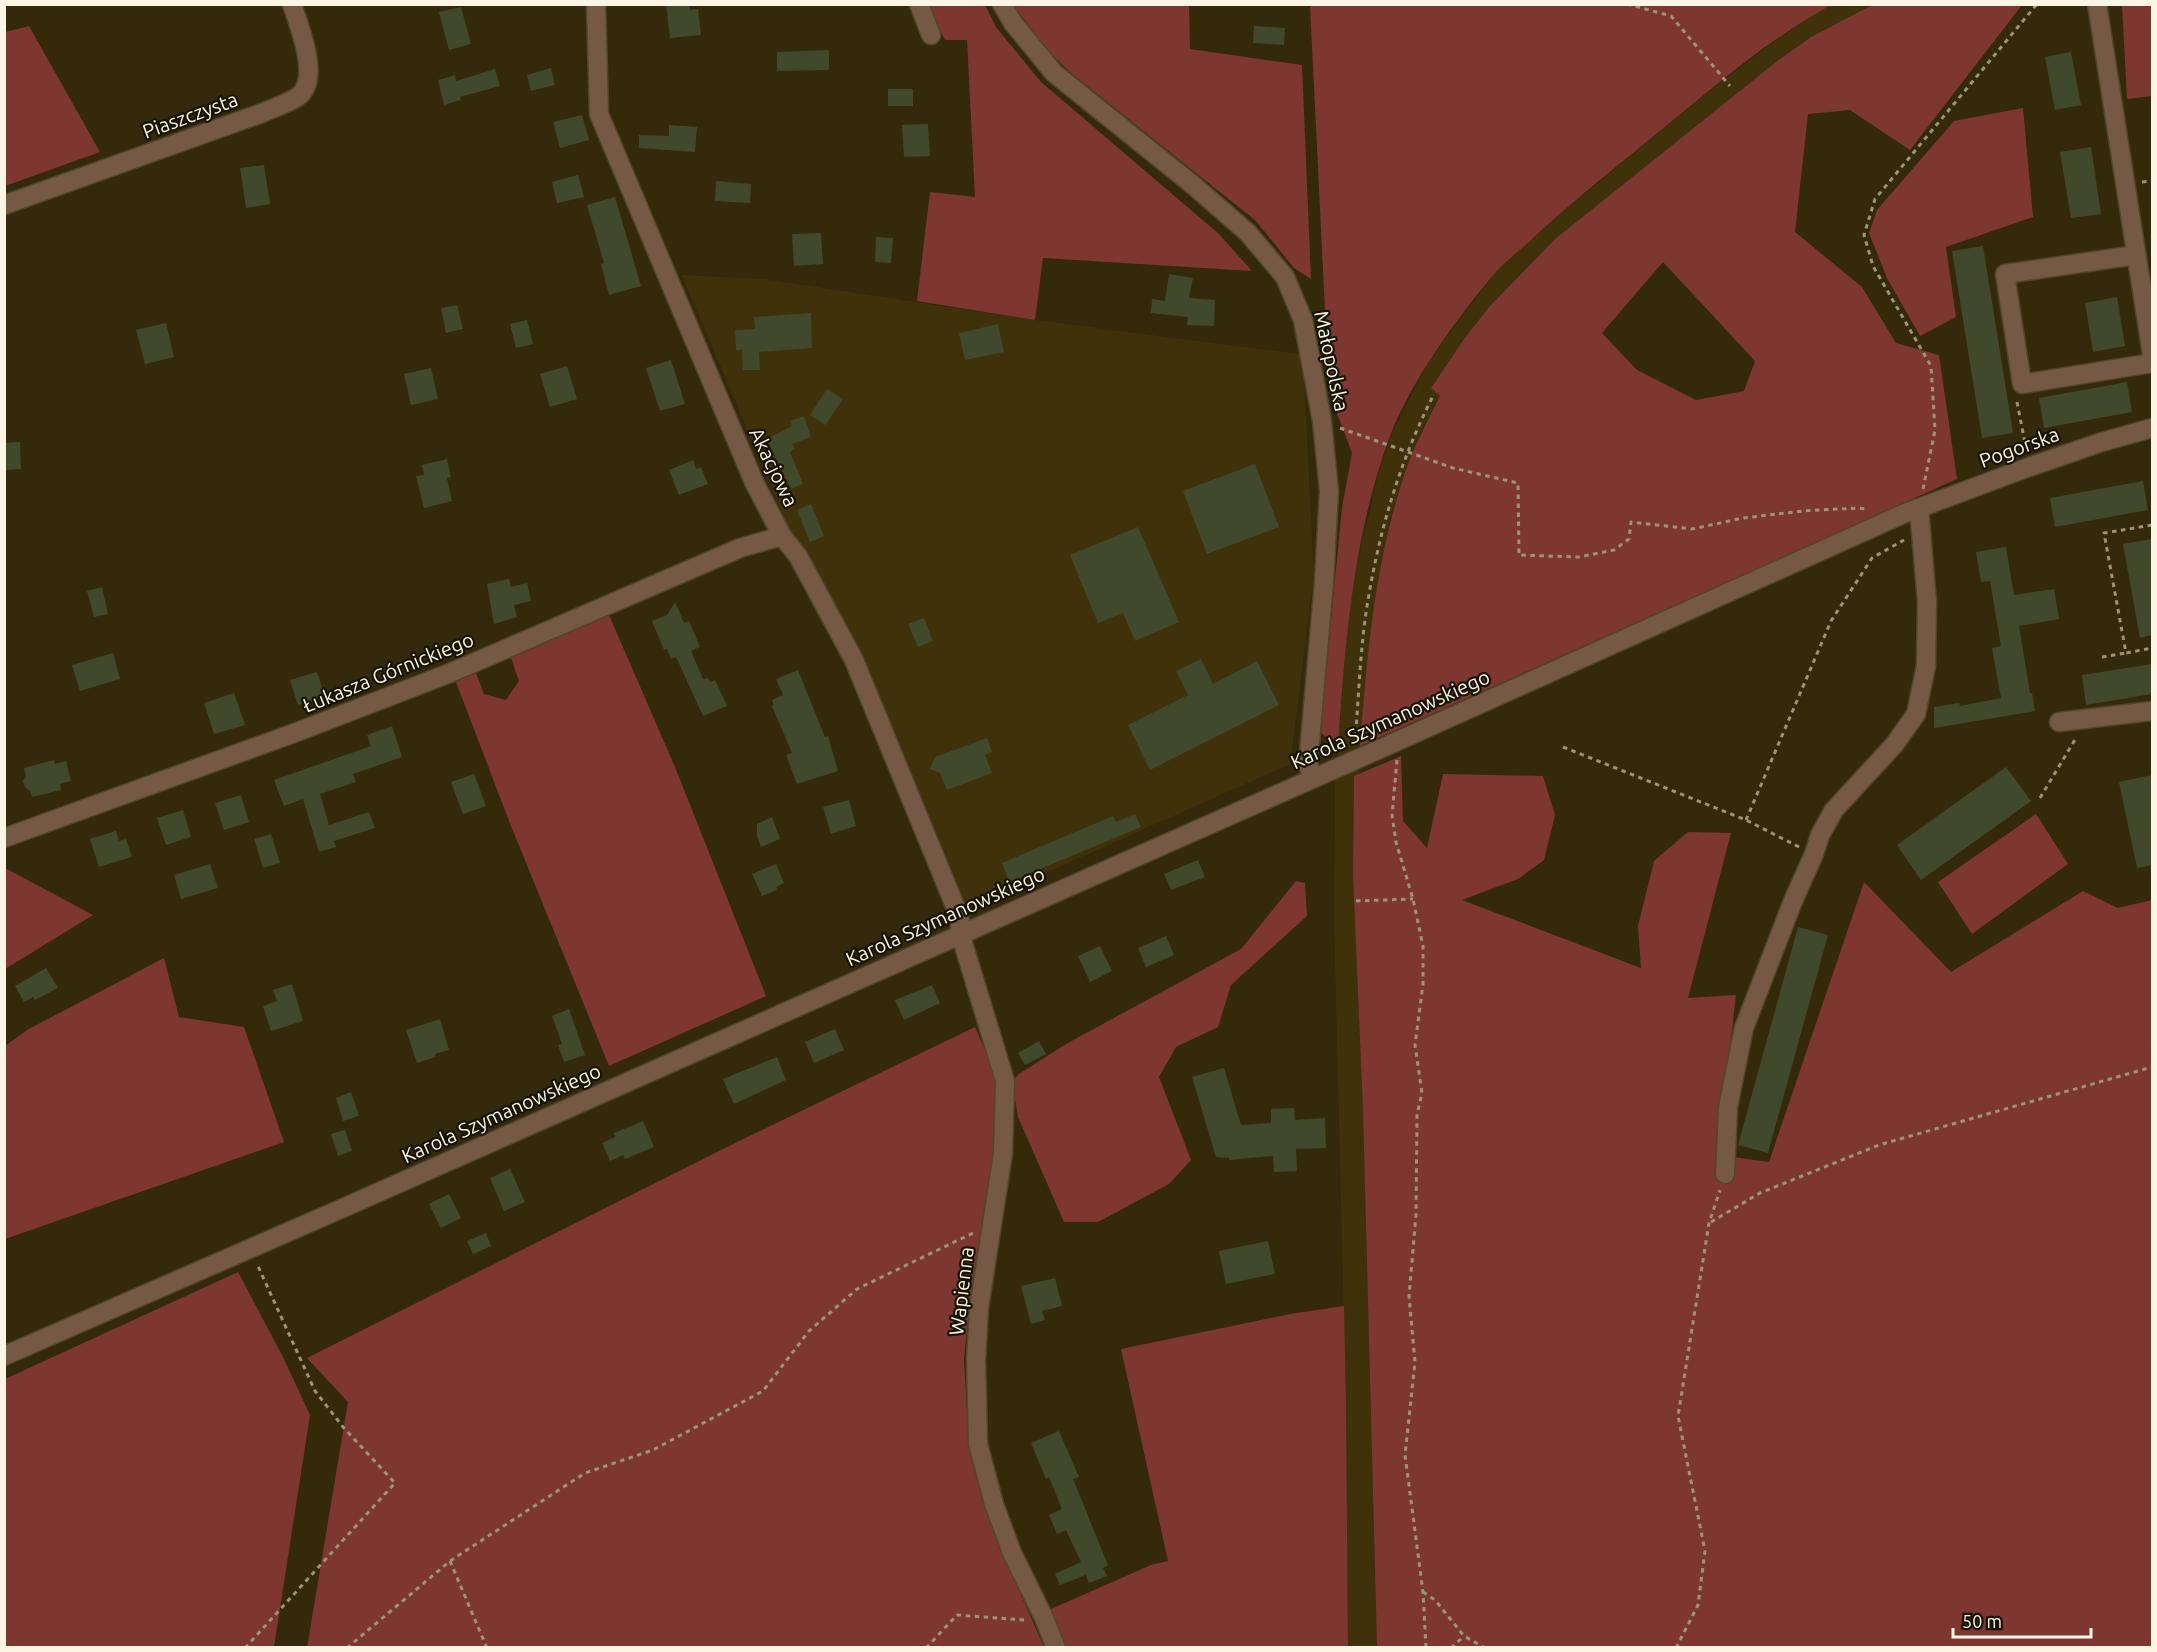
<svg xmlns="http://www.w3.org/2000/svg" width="2157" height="1652" viewBox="0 0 2157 1652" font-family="Ubuntu,sans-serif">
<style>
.built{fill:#3f3109}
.green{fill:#7e3631;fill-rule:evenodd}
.building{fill:#41492c}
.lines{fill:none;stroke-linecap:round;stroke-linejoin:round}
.minor-casing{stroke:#504629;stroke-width:21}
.path{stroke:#9c937b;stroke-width:3;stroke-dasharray:4.5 4.5;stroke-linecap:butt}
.minor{stroke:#765944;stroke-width:18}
.labels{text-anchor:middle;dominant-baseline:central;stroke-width:4.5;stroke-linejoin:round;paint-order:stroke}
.street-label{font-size:20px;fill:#fbf5e3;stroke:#171307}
</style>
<rect width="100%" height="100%" fill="#34290b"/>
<!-- built -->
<g class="built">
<path d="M1831,5h41l-61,32 -35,25 -221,177 -66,68 -25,32 -33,49 9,8 -19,36 -17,41 -15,51 -24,160 -6,90 -5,2 -1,100 10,235 14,537 -29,-1 -2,-245 -12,-481 1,-137 12,-152 6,-50 26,-111 12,-36 37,-72 33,-46 35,-45 58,-53 154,-127 96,-73z"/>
<path d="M682,275l82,4 271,41 264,34 5,26 10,195 -24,189 -327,146 -171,-374z"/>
</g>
<!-- green -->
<g class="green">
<path d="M927,5h58l11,22 45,55 178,152 33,37 -209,-13 -8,62 -118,-19 13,-109 45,5 -8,-157h-22z"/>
<path d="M1013,5h176l1,44 112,16 9,214 -17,-11 -38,-47 -185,-148 -24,-23z"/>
<path d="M1310,5h521c-70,38 -131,94 -193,144 -37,30 -74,60 -108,92 -12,11 -25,21 -35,32 -38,45 -84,108 -105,163 -37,100 -45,207 -52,312l-18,-16 22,-224 10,-55 -23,-61z"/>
<path d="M1872,5h150l-112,145 -60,-40 -42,4 -13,118 67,55 34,56 43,12 18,124 -597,267c7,-92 15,-183 44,-271 9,-27 23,-53 36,-79l-9,-8 33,-49 25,-32 66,-68 221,-177 35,-25zM1663,262l92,99 -11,30 -48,9 -59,-30 -35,-37z"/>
<path d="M2152,5v91l-25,3 -5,-93z"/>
<path d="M29,26l71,126 -95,34v-154z"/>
<path d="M2023,108l10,109 -87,30 10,70 -36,19 -33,-58 -18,-45 8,-23 77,-89z"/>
<path d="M609,615l66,152 91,229 -157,70 -100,-245 -53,-139 20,-9 8,21 22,6 13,-19 -8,-23z"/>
<path d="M1401,756l2,65 24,27 16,-74 100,2 12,39 -11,45 -26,19 -56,21 179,68 -3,-42 16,-65 34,-29 43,1 -43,165 48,-3 -18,160 51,7 95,-280 87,90 132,-81 35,17 34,-8v747h-775l-14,-536 -10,-235 1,-100z"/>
<path d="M2036,814l32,50 -96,70 -34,-52z"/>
<path d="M5,868l88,47 -88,54z"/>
<path d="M1296,881l9,2 2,33 -76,69 -13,42 -42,20 -17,30 32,83 -22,24 -71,38h-34l-46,-105 -6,-36 7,-7 47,-30 175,-95z"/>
<path d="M164,958l15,59 65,10 40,115 -279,97v-193l22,-16z"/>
<path d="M975,1027l24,56v60l-30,169 -5,47 5,88 19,67 19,49 37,84 -737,1 41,-246 -41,-44 420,-211z"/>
<path d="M238,1272l45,85 27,58 -36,232h-269v-268z"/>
<path d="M1344,1306l2,96 2,245h-282l-15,-38 100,-44 17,-4 -47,-212 169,-35z"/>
</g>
<!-- building -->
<g class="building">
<path d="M666,4h23l1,6 8,-1 3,26 -31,3z"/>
<path d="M461,7l10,37 -22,6 -10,-38z"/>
<path d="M1254,26l31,2 -1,17 -31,-2z"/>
<path d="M829,50v20l-52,1v-19z"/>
<path d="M2071,52l10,53 -26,5 -10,-53z"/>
<path d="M551,68l4,17 -24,6 -4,-16z"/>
<path d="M495,69l5,17 -40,11 1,3 -17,5 -6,-25 17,-5 1,6z"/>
<rect x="888" y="89" width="25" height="17"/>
<path d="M582,115l7,25 -29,8 -7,-26z"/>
<path d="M928,124l2,32 -26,1 -2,-32z"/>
<path d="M669,125l28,2 -2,25 -56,-4v-13l30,1z"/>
<path d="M2091,147l10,67 -30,4 -11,-66z"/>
<path d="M264,165l6,39 -24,4 -6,-40z"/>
<path d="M578,175l6,22 -27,6 -5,-21z"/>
<path d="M716,181l35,3 -1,19 -35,-2z"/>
<path d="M615,197l26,89 -32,9 -8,-31 3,-1 -17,-58z"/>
<path d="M821,233l2,31 -29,2 -2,-32z"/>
<path d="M876,237l17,1 -2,25 -16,-1z"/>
<path d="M1983,246l30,187 -31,5 -30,-187z"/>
<path d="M1169,274l24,4 -4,20 26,2 -1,26 -27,-1 1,-8 -37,-4 1,-14 13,2z"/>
<path d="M2117,297l8,49 -32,6 -8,-49z"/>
<path d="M457,305l6,24 -17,4 -5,-25z"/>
<path d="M811,313l1,35 -53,4 1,18h-17l-1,-20h-6l-1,-20 20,-1 -1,-12z"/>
<path d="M527,320l6,24 -17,4 -6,-24z"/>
<path d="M166,323l8,34 -29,7 -9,-34z"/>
<path d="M998,324l6,28 -39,8 -6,-27z"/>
<path d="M671,360l14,44 -25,7 -14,-43z"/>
<path d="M567,366l10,33 -27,8 -10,-33z"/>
<path d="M431,368l7,31 -27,6 -7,-31z"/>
<path d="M2127,382l5,30 -88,16 -5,-30z"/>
<path d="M827,389l16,10 -18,26 -15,-10z"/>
<path d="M804,416l7,21 -19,7 3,5 -5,3 13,32 -12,5 -24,-50 25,-13 -2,-5z"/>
<path d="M20,442l1,27 -17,1v-27z"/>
<path d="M447,459l4,18 -4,1 5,23 -28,7 -8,-32 8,-1 -2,-10z"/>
<path d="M693,460l3,9 5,-2 7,17 -29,11 -10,-25z"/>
<path d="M1255,464l24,63 -72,27 -24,-63z"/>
<path d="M2143,481l5,29 -93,17 -5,-29z"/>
<path d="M811,504l13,32 -14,6 -13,-32z"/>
<path d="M1138,527l41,95 -44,19 -12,-28 -25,10 -28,-68z"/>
<path d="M2152,539v96l-12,3 -17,-94z"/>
<path d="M2006,547l8,48 40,-6 5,30 -40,7 11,67h2l3,18 -101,17v-21l25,-4 1,3 41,-8 -9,-50 9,-2 -11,-65 -9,1 -5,-30z"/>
<path d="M509,579l2,8 16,-4 4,18 -17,4 3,12 -23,7 -7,-40z"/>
<path d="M102,587l6,27 -14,3 -7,-26z"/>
<path d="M675,602l9,21 5,-2 11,26 -9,4 12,28 5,-1 2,4 5,-2 12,26 -24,10 -27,-59 -5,2 -4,-10 -3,1 -12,-29 15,-6z"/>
<path d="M924,618l9,23 -15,6 -10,-23z"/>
<path d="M113,653l7,26 -40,12 -8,-26z"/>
<path d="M1201,659l12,25 44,-23 22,44 -129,65 -22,-45 60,-30 -12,-24z"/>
<path d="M2152,664v30l-66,11 -4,-30z"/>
<path d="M798,670l27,67 3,-1 10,35 -41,13 -11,-29 6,-2 -20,-47 2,-1 -2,-5 11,-5 -7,-16z"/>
<path d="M317,672l8,25 -27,8 -8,-25z"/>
<path d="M234,693l11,32 -31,9 -10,-31z"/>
<path d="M392,726l10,31 -49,17 3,8 -36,12 9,31 40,-13 6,16 -41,13 2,6 -17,5 -16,-53 -19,7 -10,-26 97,-34 -4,-11z"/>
<path d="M987,738l5,14 -7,3 7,18 -45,17 -7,-17 -10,-4 5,-12z"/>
<path d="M54,760l1,4 11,-3 5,20 -11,3 1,6 -29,7 -2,-6 -5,-4 -2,-6 3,-5 -2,-8z"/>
<path d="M2006,767l25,34 -110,79 -24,-35z"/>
<path d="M474,774l12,32 -23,8 -12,-32z"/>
<path d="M2152,775v90l-15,3 -18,-86z"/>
<path d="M241,795l8,27 -25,8 -9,-27z"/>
<path d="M849,800l7,26 -25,8 -8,-27z"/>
<path d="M183,810l8,27 -25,8 -9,-27z"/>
<path d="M1135,814l6,13 -132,55 -7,-19 111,-47 3,6z"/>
<path d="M772,817l8,22 -19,8 -4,-11v-12z"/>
<path d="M116,831l3,10 7,-2 6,18 -33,10 -9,-28z"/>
<path d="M271,834l9,29 -17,5 -9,-29z"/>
<path d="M1198,860l7,17 -34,13 -7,-16z"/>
<path d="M210,864l8,24 -37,11 -7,-24z"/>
<path d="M776,864l8,19 -8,4 1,3 -15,6 -10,-22z"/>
<path d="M1798,927l30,8 -60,218 -30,-8z"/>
<path d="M1166,936l8,19 -28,12 -8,-19z"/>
<path d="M1100,946l12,25 -22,11 -12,-26z"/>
<path d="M46,968l12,20 -23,12 -2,-3 -9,5 -9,-16z"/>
<path d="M292,984l11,37 -32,10 -8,-25 14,-5 -4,-11z"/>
<path d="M932,985l8,18 -36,17 -9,-20z"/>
<path d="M569,1009l16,46 -21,7 -6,-17 4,-1 -10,-28z"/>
<path d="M440,1019l9,31 -14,4 1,3 -19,6 -11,-33z"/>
<path d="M835,1029l9,21 -30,13 -9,-21z"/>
<path d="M1039,1041l7,13 -21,11 -7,-12z"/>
<path d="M777,1057l9,23 -52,24 -11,-25z"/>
<path d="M1224,1068l17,57 30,-2v-14l23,-1 1,12 30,-2 1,30 -30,1 1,22 -23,1 -1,-16 -44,4v-2l-13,-1 -24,-80z"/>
<path d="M351,1092l8,24 -16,5 -7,-23z"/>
<path d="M643,1121l11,26 -29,12 -2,-4 -13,6 -8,-18 13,-6 -1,-4z"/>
<path d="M345,1130l7,21 -14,5 -7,-22z"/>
<path d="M510,1169l15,33 -21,9 -14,-33z"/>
<path d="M449,1194l12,24 -20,10 -12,-24z"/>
<path d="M486,1233l5,13 -18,8 -6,-13z"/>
<path d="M1268,1241l7,33 -49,10 -7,-33z"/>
<path d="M1055,1278l7,28 -20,5 3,9 -14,4 -10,-38z"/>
<path d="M1059,1431l20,46 -6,2 35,86 -5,3 4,8 -18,7 -3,-8 -26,10 -5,-11 26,-12 -15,-32 -9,4 -8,-19 13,-6 -13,-32 -3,2 -15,-36z"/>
</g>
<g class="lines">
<defs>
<g id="minor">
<path d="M596,4l3,110 155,368 28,54 16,20 56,104 99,241 7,19v13l45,148 -2,72 -24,155 -3,52 2,84 16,60 18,49 32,65 12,30"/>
<path d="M919,4l12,31"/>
<path d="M1002,4l11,19 41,50 139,112 55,48 37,44 18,43 19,101 7,70 -5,91 -16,183 5,12"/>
<path d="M2097,4l55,350"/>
<path d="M4,205l258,-92c11,-5 28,-10 38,-18 20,-19 -1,-68 -8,-91"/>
<path d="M2136,255l-131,19 17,110 130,-21"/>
<path d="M2059,722l93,-11"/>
<path d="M4,838l293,-106 153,-59 290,-125 42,-12"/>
<path d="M1725,1174l3,-67 16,-79 49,-127 21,-47 6,-19 14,-25 60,-65 22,-31 10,-48 1,-64 -8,-94"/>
<path d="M4,1356l339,-148 1010,-447 550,-247 126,-47 73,-25 50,-14"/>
</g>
</defs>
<!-- minor casing -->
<use href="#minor" class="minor-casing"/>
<!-- path -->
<g class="path">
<path d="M1627,4l44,12 59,70"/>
<path d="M2142,182l10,-1"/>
<path d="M2017,402l9,46"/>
<path d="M1340,428l113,40 65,15 1,72 60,2 35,-7 15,-11 2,-17 61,7 51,-11 60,-7 55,-3 10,1"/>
<path d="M1923,489l12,-59 -4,-64 -58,-100 -9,-31 11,-36 162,-195"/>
<path d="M2152,525l-48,8 22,120 26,-5"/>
<path d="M2102,657l24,-4"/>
<path d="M1355,742c4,-47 5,-95 13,-142 12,-72 32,-139 65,-204"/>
<path d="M1563,747l183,73 53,27"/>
<path d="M1397,760l-5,55 4,27 17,57 10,47v38l-8,61 7,48 -5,22 -1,100 -7,81 6,66 -10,93 18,137 3,56"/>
<path d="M2040,798l36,-60"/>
<path d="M1746,820l85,-199 41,-63 32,-18"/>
<path d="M1356,901l57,-2"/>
<path d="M1711,1222l49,-29 119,-48 273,-78"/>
<path d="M450,1561l37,87"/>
<path d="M1423,1592l12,8 29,36 21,12"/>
<path d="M245,1648l150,-165 -52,-56 -28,-36 -58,-127"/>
<path d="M347,1648l103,-87 135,-88 68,-23 110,-59 46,-60 48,-42 116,-56"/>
<path d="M926,1648l31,-33 67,5"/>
<path d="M1451,1648l13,-12"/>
<path d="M1676,1648l22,-43 7,-54 -27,-135 31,-193 11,-33"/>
</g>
<!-- minor -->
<use href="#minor" class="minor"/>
</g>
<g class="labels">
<!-- street labels -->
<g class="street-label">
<text transform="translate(190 115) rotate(-20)">Piaszczysta</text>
<text transform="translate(1332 361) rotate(78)">Małopolska</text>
<text transform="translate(2019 447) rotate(-20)">Pogorska</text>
<text transform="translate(774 467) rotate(64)">Akacjowa</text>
<text transform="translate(388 672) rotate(-22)">Łukasza Górnickiego</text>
<text transform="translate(1390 719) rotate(-24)">Karola Szymanowskiego</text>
<text transform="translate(945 916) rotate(-24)">Karola Szymanowskiego</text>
<text transform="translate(501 1113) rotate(-24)">Karola Szymanowskiego</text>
<text transform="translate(961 1291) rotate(-83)">Wapienna</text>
</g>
</g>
<!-- border -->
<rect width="2157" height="1652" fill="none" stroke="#fbf5e3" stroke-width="12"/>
<!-- scale -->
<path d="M1953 1628v9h138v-9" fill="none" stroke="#fbf5e3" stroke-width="3"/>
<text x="1962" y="1628" font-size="18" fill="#fbf5e3" stroke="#171307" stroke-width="4.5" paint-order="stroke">50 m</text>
</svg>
